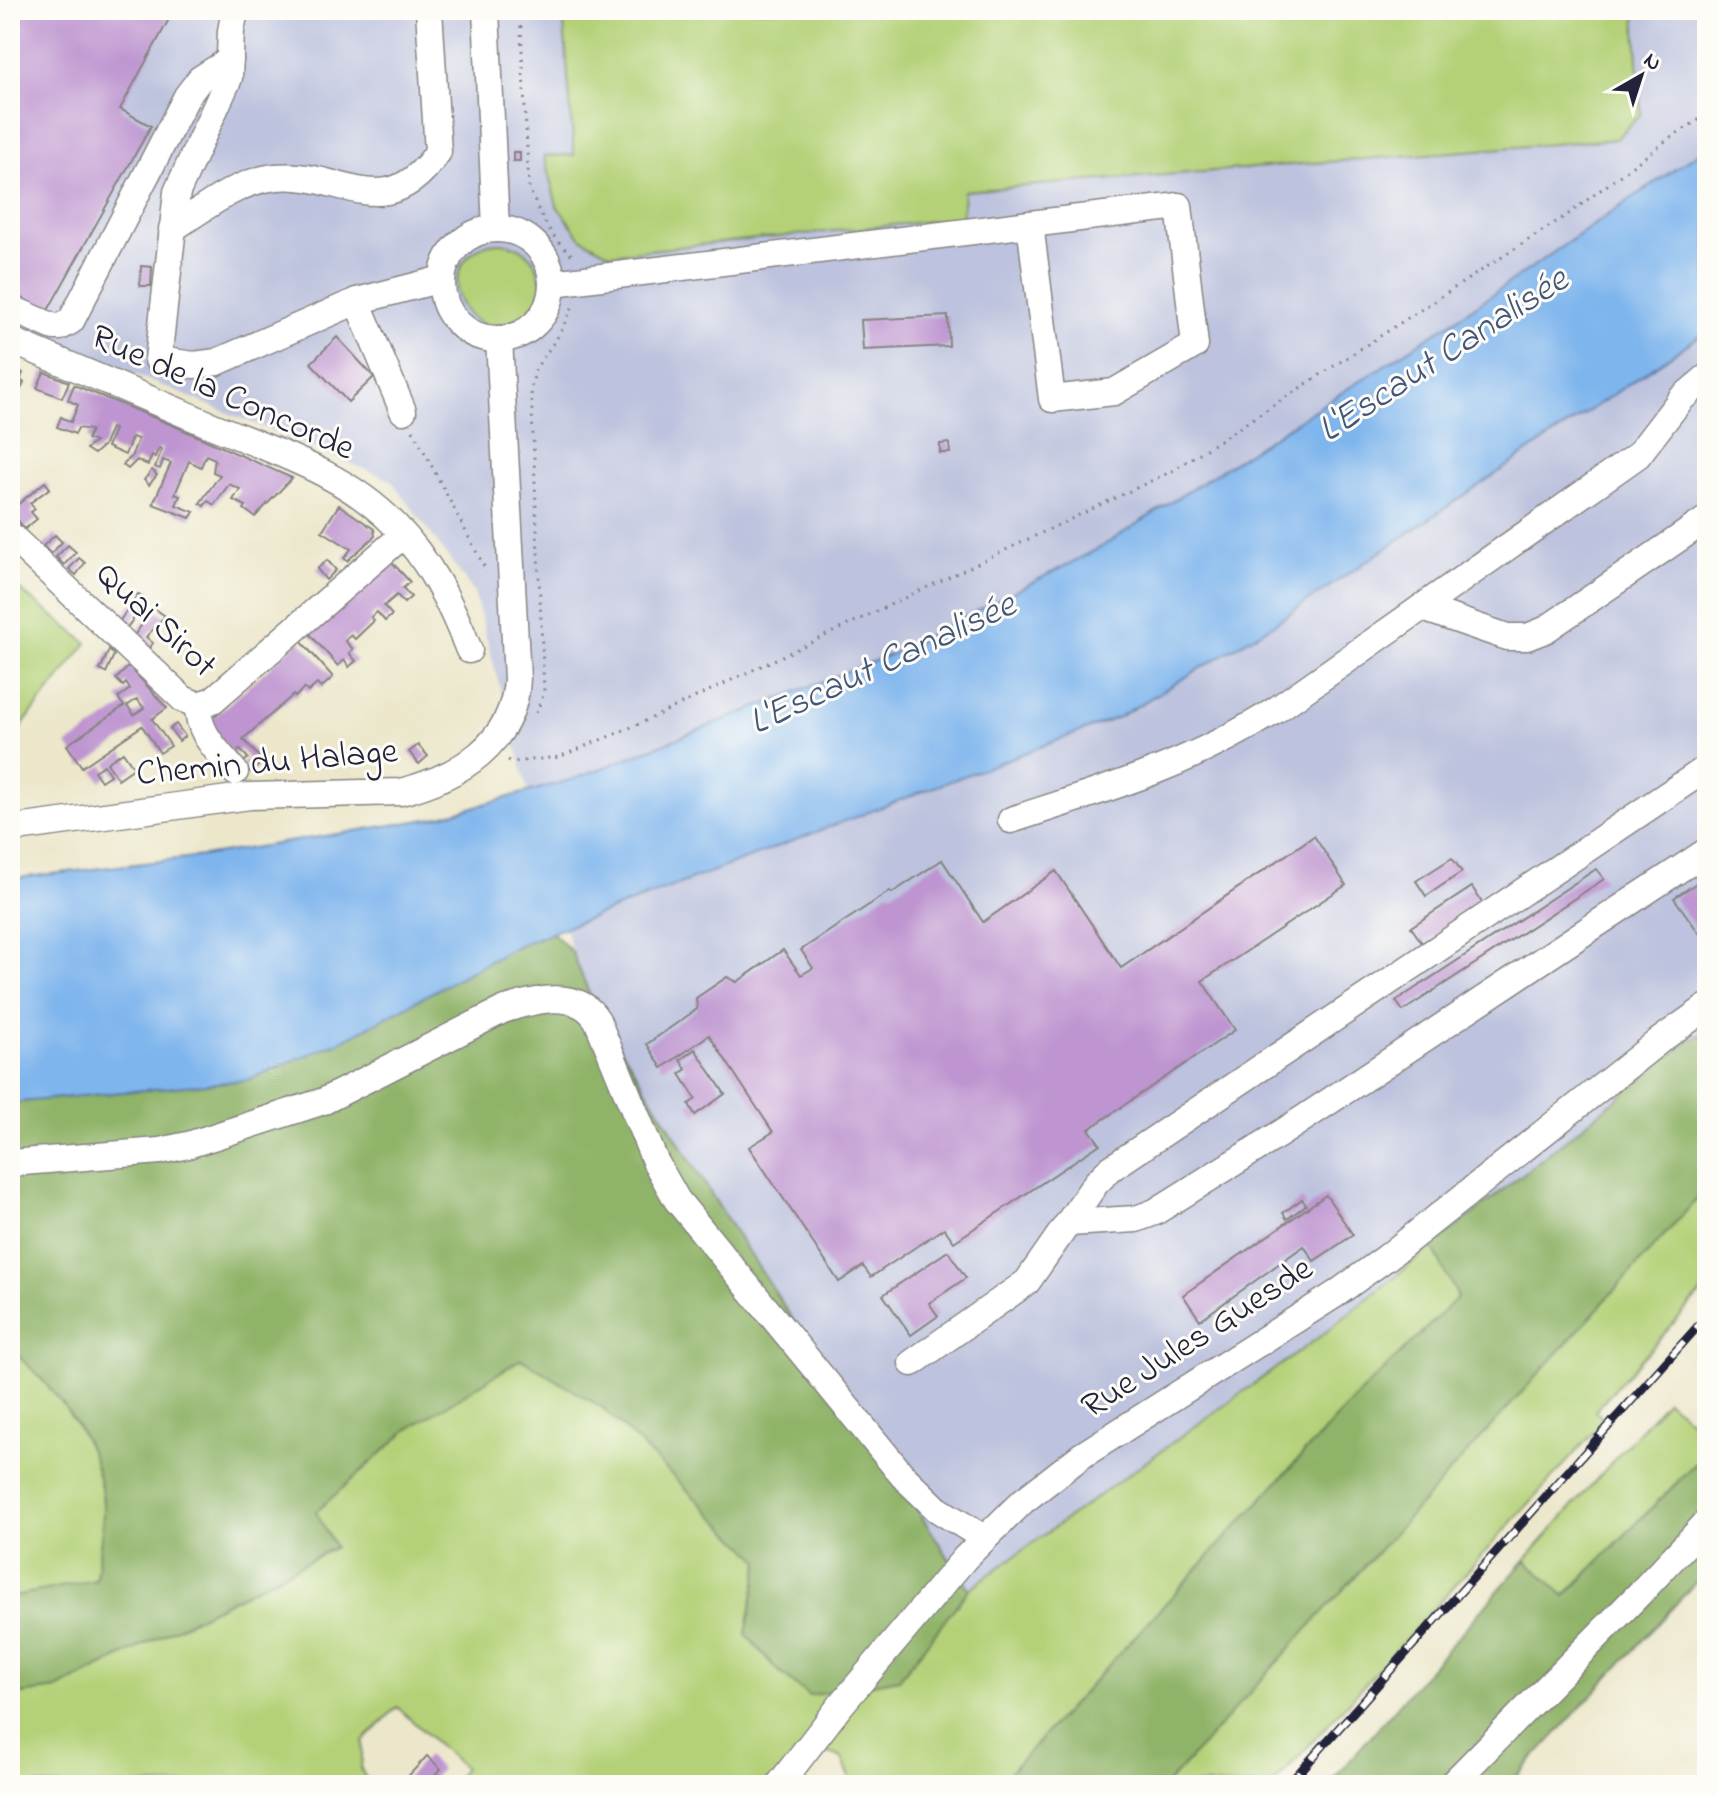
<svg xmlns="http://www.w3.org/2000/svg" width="1717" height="1795" viewBox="0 0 1717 1795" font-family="'Indie Flower',sans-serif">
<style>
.industrial{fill:#bdc3de}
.green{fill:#b4d178;stroke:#6b7a5a;stroke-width:2}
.forest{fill:#8fb368;stroke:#586a52;stroke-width:2}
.water{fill:#7fb5ed;stroke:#506c94;stroke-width:2}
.building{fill:#be95d0;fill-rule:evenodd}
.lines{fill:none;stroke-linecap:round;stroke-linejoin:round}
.minor-casing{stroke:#878483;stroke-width:29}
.path{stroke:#878483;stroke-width:3;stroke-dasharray:2 6;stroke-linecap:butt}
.minor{stroke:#fff;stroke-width:26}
.rail-casing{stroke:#22223b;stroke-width:9}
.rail{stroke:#fdfcf7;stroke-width:6;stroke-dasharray:18;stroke-linecap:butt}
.labels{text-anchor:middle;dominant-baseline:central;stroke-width:6;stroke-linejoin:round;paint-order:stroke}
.street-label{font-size:36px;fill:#22223b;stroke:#fdfcf7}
.water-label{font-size:38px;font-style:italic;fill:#435579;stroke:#fdfcf7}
</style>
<rect width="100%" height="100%" fill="#fdfcf7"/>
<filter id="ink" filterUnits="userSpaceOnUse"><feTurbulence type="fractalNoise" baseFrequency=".0125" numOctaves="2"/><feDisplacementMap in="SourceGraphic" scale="16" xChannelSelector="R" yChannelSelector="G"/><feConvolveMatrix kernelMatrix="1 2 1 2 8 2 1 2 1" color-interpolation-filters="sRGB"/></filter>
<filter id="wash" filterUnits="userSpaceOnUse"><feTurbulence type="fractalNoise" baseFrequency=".006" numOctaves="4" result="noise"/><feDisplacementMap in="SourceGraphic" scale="32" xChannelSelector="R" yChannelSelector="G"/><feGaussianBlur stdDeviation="1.8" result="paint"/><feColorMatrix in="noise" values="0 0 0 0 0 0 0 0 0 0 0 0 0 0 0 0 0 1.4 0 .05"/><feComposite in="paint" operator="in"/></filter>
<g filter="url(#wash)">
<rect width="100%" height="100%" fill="#ece7cb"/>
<!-- industrial -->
<path class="industrial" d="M10,10h1697v1021l-21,12 -364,292 -353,254 -248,-379 -127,-205 -22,-53 -98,-360 -83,-112 -381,-157z"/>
<!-- green -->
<g class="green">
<path d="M563,10h92l15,5 46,-5h919l6,104 -25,25 -652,52 -2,27 -352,36 -29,-16 -24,-32 -13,-50 30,-1z"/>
<circle cx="499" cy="285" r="42"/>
<path d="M10,582l77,61 -77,98z"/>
<path d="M1707,1188v98l-112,125 10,9 -332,365h-107z"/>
<path d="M1432,1247l27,50 -105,102 -356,386h-145l-11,-27 -21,-8 -26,35h-328l-10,-8 7,-9 -67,-61 -34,34 -2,28 8,15 -3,1h-356v-85l10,-6 37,-5 277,-141 -19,-36 92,-82 114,-71 82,49 158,153 -15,73 153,45 70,-90 353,-254z"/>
<path d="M10,1348c43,39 83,85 92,145 4,22 -4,63 -6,87l-86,17z"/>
<path d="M1667,1400l40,36v16l-143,144 -39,-36z"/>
</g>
<!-- forest -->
<g class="forest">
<path d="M553,933l19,19 22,53 127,205 248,379 -70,90 -90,17 -34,-28 -29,-34 14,-73 -157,-153 -82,-49 -114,71 -91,82 19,35 -278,142 -37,5 -10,6v-103l86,-17c2,-23 10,-65 6,-87 -9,-60 -49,-106 -92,-145v-245l237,-23 99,-41 173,-94z"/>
<path d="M1707,1031v157l-541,597h-168l356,-386 104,-102 -26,-50 254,-204z"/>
<path d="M1707,1452v118l-198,215h-181l197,-225 40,36z"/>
</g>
<!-- water -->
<path class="water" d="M1707,147v184l-433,293 -155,93 -600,228 -173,94 -99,41 -237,23v-224l193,-23 231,-38 140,-39 318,-125 206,-105 357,-229z"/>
<g id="blocks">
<!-- building -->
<g class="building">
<path d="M10,10h164l-54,99 31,17 -104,186 -37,-21z"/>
<rect x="513" y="152" width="7" height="9"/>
<path d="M141,266l11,1 -1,19h-11z"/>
<path d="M948,316l1,30 -86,4 -2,-30z"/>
<path d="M337,337l37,40 -26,25 -37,-39z"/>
<path d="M10,367l13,6 -3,8 4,1 -9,21 -5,-2z"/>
<path d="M44,372l25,10 -7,16 -25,-10z"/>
<path d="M74,385l98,40 120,53 -37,39 -11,-8 2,-3 -13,-6 7,-11 -11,-5 -15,21 -6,-4 -4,5 -4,-3 20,-28 -7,-3 2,-13 -9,-4 -5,12 -12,-6 -14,33 5,2 -4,9 18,7 -4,6 -37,-14 18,-41 -8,-3 -3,9 -5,-2 7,-18 -3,-1 -4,9 -3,-2 -4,10 -11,-5 -9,9 -5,-4 8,-8 7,-18 -6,-2 -7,18 -18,-8 7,-18 -3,-1 -7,17 -10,9 -8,-5 9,-7 -8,-3 4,-9 -13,-2 -3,6 -18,-7 4,-10 10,5 7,-17 -10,-5z"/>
<path d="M949,443l1,10h-10v-9z"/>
<path d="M152,470l5,5 -8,10 -5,-5z"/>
<path d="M45,482l5,6 -20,15 5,6 -4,3 6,7 -12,10 -15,-18z"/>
<path d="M339,505l35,24 1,7 -28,25 -3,-3 7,-9 -29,-18z"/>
<path d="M55,535l7,7 -11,12 -8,-8z"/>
<path d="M68,545l8,7 -12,13 -8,-8z"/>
<path d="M79,558l6,5 -9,12 -7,-6z"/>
<path d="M327,560l9,10 -10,10 -9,-11z"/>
<path d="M390,560l20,22 -7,6 8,9 -7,6 -7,-8 -13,11 8,9 -7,6 -8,-9 -6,5 3,4 -19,18 -4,-4 -6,6 8,8 -4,4 7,8 -7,6 -5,-7 -6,6 -29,-33z"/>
<path d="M138,594l8,6 -19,28 -8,-6z"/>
<path d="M154,608l11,8 -19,21 7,6 -5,6 -15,-12z"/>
<path d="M300,640l33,37 -12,11 -4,-4 -9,8 -4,-4 -9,9 -2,-2 -50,44 20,22 -12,11 -8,-9 5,-5 -8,-9 -7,6 -26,-32z"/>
<path d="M109,650l5,5 -8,18 -6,-3z"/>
<path d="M129,666l38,42 -15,11 19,27 -11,7 -18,-27 -60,41 -15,-22 57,-39 -6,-8 12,-9 -4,-6 -3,3 -7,-7zM137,699l7,9 -10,7 -7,-9z"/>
<path d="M176,724l9,12 -6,5 -9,-12z"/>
<path d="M418,745l10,11 -9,8 -10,-12z"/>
<path d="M123,752l11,16 -16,11 -11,-16z"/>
<path d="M104,765l6,10 -9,6 -7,-10z"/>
<path d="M1314,836l32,49 -144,96 33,49 -146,99 11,15 -146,98 -10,-14 -73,49 -8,-11 -24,16 -90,-135 24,-15 -64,-97 -47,33 -15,-24 50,-35 -1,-11 31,-21 10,5 46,-32 18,25 12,-7 -12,-18 89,-59 2,2 50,-33 41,62 73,-51 65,97z"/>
<path d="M1452,858l10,14 -36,24 -10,-15z"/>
<path d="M1596,869l8,10 -201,132 -7,-10z"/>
<path d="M1707,876v68l-33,-46z"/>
<path d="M1472,887l11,17 -61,39 -11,-16z"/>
<path d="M695,1049l30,45 -30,21 -6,-11 7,-5 -16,-25 6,-5 -6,-9z"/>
<path d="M1326,1195l27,40 -39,26 -10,-15 -104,74 -17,-25z"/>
<path d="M1302,1199l4,6 -19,14 -4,-6z"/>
<path d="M948,1251l18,27 -37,25 9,13 -27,19 -28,-40z"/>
<path d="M427,1756l14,13 -15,16h-26z"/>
</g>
</g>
</g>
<g filter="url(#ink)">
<use href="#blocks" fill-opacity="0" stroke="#878483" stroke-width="2"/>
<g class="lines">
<defs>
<g id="minor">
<path d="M235,10l-4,21 -2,47 -52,114 -19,168 36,5 23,-3 140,-61 85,-22"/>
<path d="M486,10l10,219"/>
<circle cx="497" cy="284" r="55"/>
<path d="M172,229c33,-21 65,-48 104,-52 65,-7 109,52 162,-25l-9,-142"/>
<path d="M553,283l477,-59 22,175 62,-7 81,-47 -16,-139 -149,18"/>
<path d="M357,301l46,110"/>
<path d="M10,308l44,19h6l11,-6 116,-225 13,-17 30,-19"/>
<path d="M10,340c68,29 135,57 203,86 63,26 133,48 182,99 35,36 56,79 74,125"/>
<path d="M10,535l173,164 15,6c-1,28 20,46 37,67"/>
<path d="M1423,608l84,29h20l18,-7 162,-111"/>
<path d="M198,705l15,-5 190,-165"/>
<path d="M1011,820c95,-31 179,-55 265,-110l362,-255 43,-56 26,-22"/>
<path d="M10,829l240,-33 151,-4c57,-15 113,-48 116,-113l-18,-340"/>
<path d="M10,1163l150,-12 28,-6 136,-44 179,-91c30,-10 75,-22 94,10l58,141 22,39 226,276 34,33 47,29"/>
<path d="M1069,1223l67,-4 19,-7 128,-80 424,-281"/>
<path d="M912,1363l115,-81 69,-99 14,-14 597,-401"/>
<path d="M779,1785l61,-79 125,-148 58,-57 58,-45 255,-162 50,-36 273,-217 48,-34"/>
<path d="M1451,1785l192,-195 64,-68"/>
</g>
</defs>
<!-- minor casing -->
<use href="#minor" class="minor-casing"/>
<!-- path -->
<g class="path">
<path d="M520,10l9,178c10,25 23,53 46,69"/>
<path d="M413,430l74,142"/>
<path d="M536,713l8,-20 -13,-305 5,-20 23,-33 16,-33"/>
<path d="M508,760l4,2 47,-5 80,-33 533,-253 398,-258 101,-76 36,-22"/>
</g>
<!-- minor -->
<use href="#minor" class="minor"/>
<defs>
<path id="rail" d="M1288,1785l419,-469"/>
</defs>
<!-- rail casing -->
<use href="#rail" class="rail-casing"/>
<!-- rail -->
<use href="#rail" class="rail"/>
</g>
</g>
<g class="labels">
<!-- street labels -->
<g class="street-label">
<text transform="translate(222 394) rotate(24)">Rue de la Concorde</text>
<text transform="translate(155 621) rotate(43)">Quai Sirot</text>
<text transform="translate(267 764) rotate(-5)">Chemin du Halage</text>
<text transform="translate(1198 1339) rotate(-33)">Rue Jules Guesde</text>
</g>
<!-- water labels -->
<g class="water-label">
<text transform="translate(1444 356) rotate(-33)">L'Escaut Canalisée</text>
<text transform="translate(883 665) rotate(-25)">L'Escaut Canalisée</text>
</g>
</g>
<!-- margin -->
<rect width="1717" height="1795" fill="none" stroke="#fdfcf7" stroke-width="40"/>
<!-- north arrow -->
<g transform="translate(1641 76) rotate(39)" stroke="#fdfcf7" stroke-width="6" paint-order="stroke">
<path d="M0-6L14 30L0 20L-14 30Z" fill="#22223b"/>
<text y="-12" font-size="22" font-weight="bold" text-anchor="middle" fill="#22223b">N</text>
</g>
</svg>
